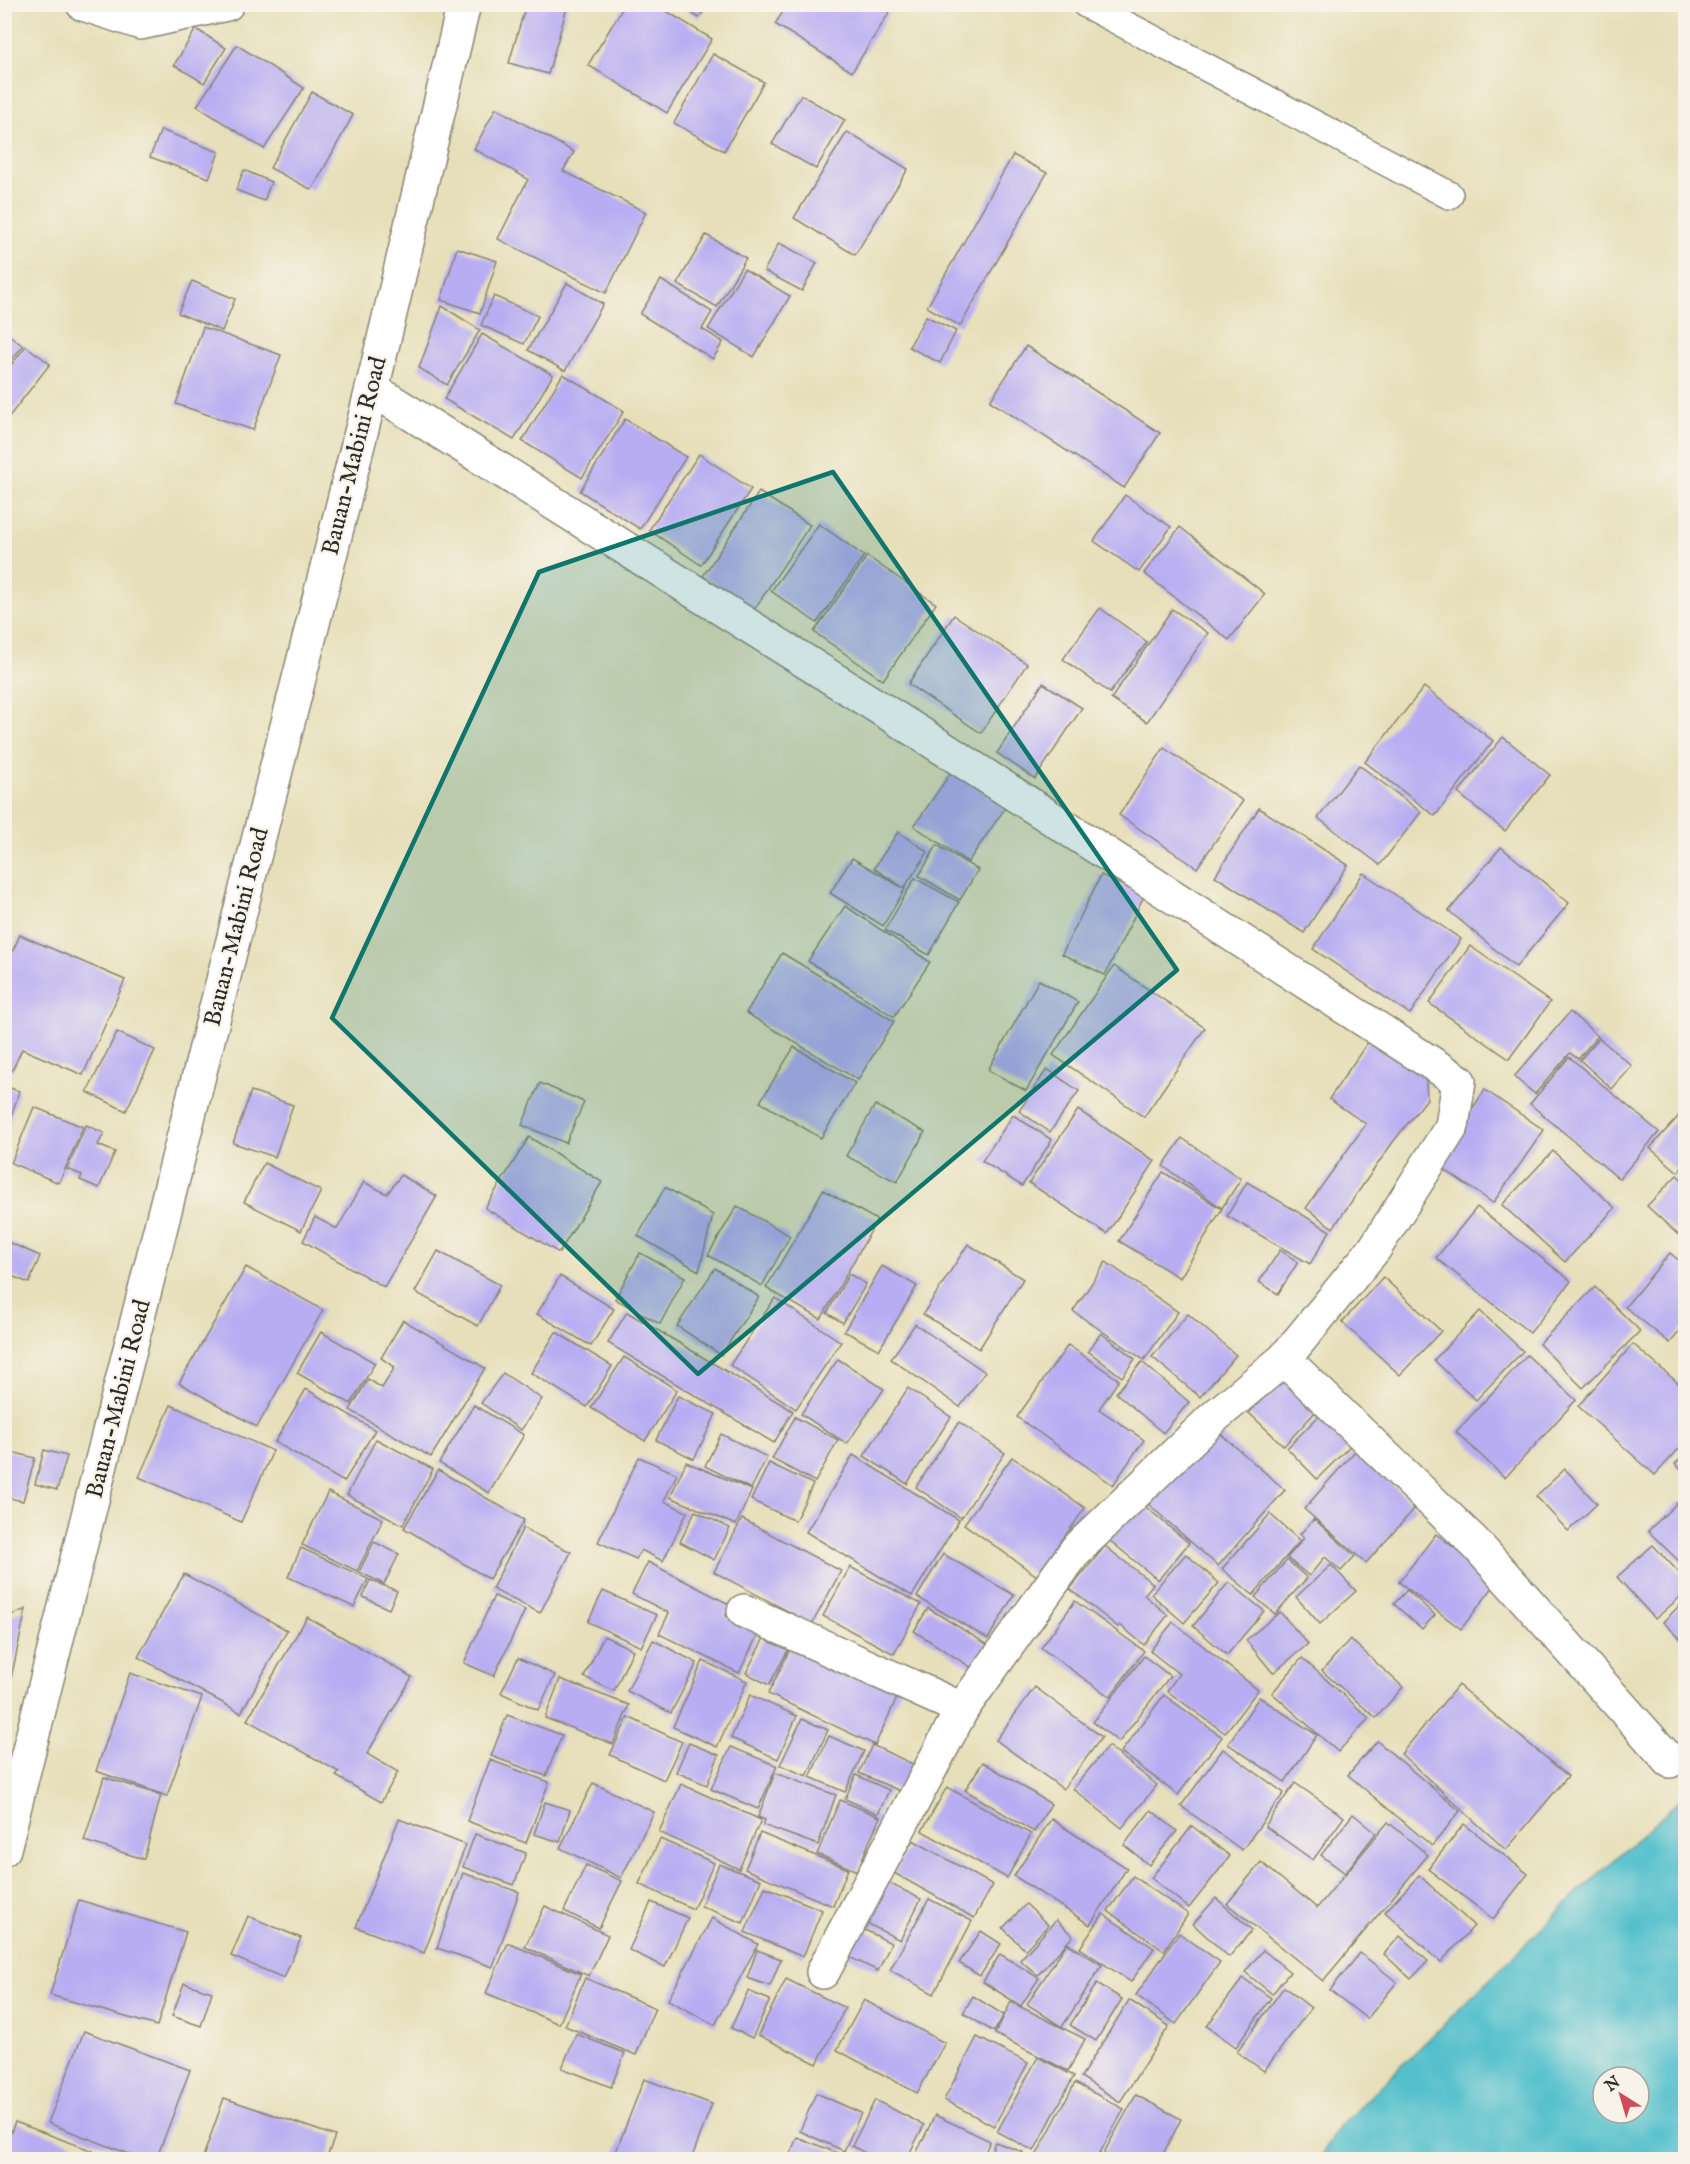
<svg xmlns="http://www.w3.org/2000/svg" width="1690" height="2164" viewBox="0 0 1690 2164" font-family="'IM FELL English',serif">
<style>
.water{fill:#53c0cc;stroke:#3f767c;stroke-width:1.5;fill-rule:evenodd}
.building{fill:#b8adf2}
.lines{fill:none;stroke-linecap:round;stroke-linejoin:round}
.service-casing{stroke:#898572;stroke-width:30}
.minor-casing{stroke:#898572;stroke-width:36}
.tertiary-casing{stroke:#898572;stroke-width:36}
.secondary-casing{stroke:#898572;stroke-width:36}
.service{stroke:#fff;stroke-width:27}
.minor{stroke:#fff;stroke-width:33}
.tertiary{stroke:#fff;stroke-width:33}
.secondary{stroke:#fff;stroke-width:33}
.marked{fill:#0f766e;fill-opacity:0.2;stroke:#0f766e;stroke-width:4.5;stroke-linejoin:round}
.labels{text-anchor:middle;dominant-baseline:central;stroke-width:4.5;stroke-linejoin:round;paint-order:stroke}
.street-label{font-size:24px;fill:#2b2b2b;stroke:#f7f3e8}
</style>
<rect width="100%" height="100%" fill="#f7f3e8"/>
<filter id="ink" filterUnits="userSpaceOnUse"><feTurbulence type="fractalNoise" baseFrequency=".0167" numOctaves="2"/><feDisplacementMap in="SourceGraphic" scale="12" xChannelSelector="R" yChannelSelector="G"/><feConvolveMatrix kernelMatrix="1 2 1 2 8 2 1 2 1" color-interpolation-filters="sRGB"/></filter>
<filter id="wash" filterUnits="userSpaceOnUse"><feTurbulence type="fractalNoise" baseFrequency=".008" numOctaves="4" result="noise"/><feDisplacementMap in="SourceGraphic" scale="24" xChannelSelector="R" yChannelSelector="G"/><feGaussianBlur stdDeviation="1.35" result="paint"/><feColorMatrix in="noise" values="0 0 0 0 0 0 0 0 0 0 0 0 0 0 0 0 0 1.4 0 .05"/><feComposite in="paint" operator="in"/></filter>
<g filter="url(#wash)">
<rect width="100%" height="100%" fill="#e7dfb9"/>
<!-- water -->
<path class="water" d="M1685,1796v363h-366l21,-33 242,-237zM1603,2077h36v36h-36z"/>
<g id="blocks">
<!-- building -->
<g class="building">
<path d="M526,4h42l-20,70 -39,-11z"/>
<path d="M625,4h30l57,35 -45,74 -79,-48z"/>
<path d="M677,4h31l-9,14z"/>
<path d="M788,4h88l13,9 -37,59 -77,-48z"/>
<path d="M196,29l30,19 -22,35 -30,-18z"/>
<path d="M237,45l67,43 -40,61 -67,-43z"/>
<path d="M713,54l51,28 -40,69 -50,-28z"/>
<path d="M312,92l41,23 -41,75 -42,-22z"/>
<path d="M801,95l44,25 -29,49 -44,-25z"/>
<path d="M496,108l78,44 -11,19 83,41 -40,81 -108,-54 30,-60 -54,-30z"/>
<path d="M161,130l58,22 -10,26 -59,-21z"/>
<path d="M847,132l61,37 -53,86 -61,-37z"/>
<path d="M1013,155l34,18 -87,153 -33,-19z"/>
<path d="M244,170l27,12 -7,19 -28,-11z"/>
<path d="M706,235l40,23 -29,49 -40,-23z"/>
<path d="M779,243l38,20 -15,28 -38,-20z"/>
<path d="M457,248l40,13 -17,52 -39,-13z"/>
<path d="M744,269l46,27 -36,61 -46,-28z"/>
<path d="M661,280l51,32 -10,17 21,13 -10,17 -73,-45z"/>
<path d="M192,281l43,18 -13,32 -44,-18z"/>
<path d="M567,283l36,21 -38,67 -37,-21z"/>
<path d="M494,296l44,20 -14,28 -43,-19z"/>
<path d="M442,306l38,24 -33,55 -28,-17z"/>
<path d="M926,316l30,15 -16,32 -31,-16z"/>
<path d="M203,327l78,28 -28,75 -77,-26z"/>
<path d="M4,331l19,15 -19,23z"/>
<path d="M482,334l71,41 -39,65 -70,-41z"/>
<path d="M26,346l24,18 -46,59v-49z"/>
<path d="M1026,346l134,87 -36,55 -134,-87z"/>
<path d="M563,374l61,37 -42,67 -60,-37z"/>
<path d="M625,419l61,38 -46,72 -60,-38z"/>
<path d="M699,454l52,35 -50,76 -52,-35z"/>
<path d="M759,492l51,33 -56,85 -51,-34z"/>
<path d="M1125,495l46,32 -32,45 -45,-31z"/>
<path d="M819,524l45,32 -47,67 -46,-32z"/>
<path d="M1180,527l85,67 -36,46 -85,-67z"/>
<path d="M867,556l69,48 -53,76 -69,-48z"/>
<path d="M1100,608l47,34 -37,51 -47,-34z"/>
<path d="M1172,609l36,24 -61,89 -36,-23z"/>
<path d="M954,615l73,49 -46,69 -73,-49z"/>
<path d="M1043,683l39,25 -47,71 -38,-26z"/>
<path d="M1424,687l69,54 -58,75 -70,-54z"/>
<path d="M1503,737l47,38 -45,56 -47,-38z"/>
<path d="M1164,748l79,53 -46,67 -78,-53z"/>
<path d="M956,765l54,36 -42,61 -54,-36z"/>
<path d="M1359,765l62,47 -41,53 -62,-47z"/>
<path d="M1259,808l89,57 -44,68 -89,-57z"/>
<path d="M898,832l30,20 -24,36 -30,-20z"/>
<path d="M937,845l41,25 -18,30 -41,-24z"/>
<path d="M1501,847l68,56 -53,64 -67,-56z"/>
<path d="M852,858l53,31 -22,37 -53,-33z"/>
<path d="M1363,873l98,66 -51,75 -97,-65z"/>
<path d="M1101,875l43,21 -39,79 -43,-21z"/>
<path d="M915,878l44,24 -30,53 -44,-25z"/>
<path d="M845,906l85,56 -36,55 -86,-56z"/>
<path d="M20,935l105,45 -42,95 -61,-26 -10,22 -8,-3v-98z"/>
<path d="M1470,946l80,56 -41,57 -80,-56z"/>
<path d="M782,953l112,68 -36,59 -112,-67z"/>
<path d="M1114,966l91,62 -61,89 -91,-62z"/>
<path d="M1039,980l39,22 -52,89 -38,-21z"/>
<path d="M1570,1012l28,24 -20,23 -8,-6 -35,41 -21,-17z"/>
<path d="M1376,1030l49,35 2,34 -34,43 -60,86 -27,-20 60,-84 -37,-25z"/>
<path d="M117,1032l38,18 -29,61 -39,-19z"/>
<path d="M1599,1038l33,28 -20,23 -32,-29z"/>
<path d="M794,1047l61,36 -34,55 -61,-36z"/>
<path d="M1569,1057l90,75 -40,47 -89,-75z"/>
<path d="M1047,1069l32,22 -29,41 -31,-21z"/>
<path d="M540,1083l44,19 -18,41 -44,-18z"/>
<path d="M4,1086l15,5 -14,46h-1z"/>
<path d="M1485,1090l59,40 -51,73 -58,-40z"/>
<path d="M251,1091l42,14 -18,52 -42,-14z"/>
<path d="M875,1105l50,27 -28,50 -51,-26z"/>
<path d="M34,1107l49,20 -24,56 -48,-20z"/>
<path d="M1686,1108v55l-8,9 -28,-24z"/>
<path d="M1078,1110l77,51 -48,73 -78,-51z"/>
<path d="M1013,1115l39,25 -30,46 -40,-25z"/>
<path d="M86,1125l18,8 -6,12 17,7 -16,36 -19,-8 2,-5 -15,-6z"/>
<path d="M529,1137l73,45 -43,71 -74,-45z"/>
<path d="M1182,1138l59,41 -19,29 -59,-42z"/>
<path d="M1553,1151l62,57 -50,54 -63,-57z"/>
<path d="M264,1163l57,28 -20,40 -57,-29z"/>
<path d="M1163,1172l59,37 -42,69 -61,-37z"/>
<path d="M401,1175l36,21 -53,91 -81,-46 12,-24 22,12 27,-47 23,12z"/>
<path d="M1677,1175l9,8v59l-39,-36z"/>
<path d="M1247,1182l83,49 -20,33 -83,-48z"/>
<path d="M665,1187l48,28 -14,56 -61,-35z"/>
<path d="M823,1190l54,30 -56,99 -55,-31z"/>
<path d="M737,1206l53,30 -28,50 -54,-31z"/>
<path d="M1477,1207l94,74 -41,52 -94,-75z"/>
<path d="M8,1242l32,14 -11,27 -25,-10v-23z"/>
<path d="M968,1244l55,35 -44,70 -56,-35z"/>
<path d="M1280,1250l18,12 -20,32 -19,-12z"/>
<path d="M438,1251l62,34 -22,41 -63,-34z"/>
<path d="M640,1253l45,24 -25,47 -45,-25z"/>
<path d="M1670,1253l16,13v58l-16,19 -45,-36z"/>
<path d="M1106,1262l72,50 -34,48 -71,-49z"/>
<path d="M882,1266l35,20 -38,64 -35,-19z"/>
<path d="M246,1267l77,43 -66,117 -78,-44z"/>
<path d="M715,1268l44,29 -38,58 -44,-29z"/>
<path d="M849,1274l17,10 -23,39 -16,-10z"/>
<path d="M5,1276l8,3 -8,24z"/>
<path d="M560,1276l54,33 -23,37 -54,-32z"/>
<path d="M1383,1277l58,54 -41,44 -58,-53z"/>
<path d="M1595,1287l45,44 -57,57 -44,-44z"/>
<path d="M775,1298l66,44 -45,67 -66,-44z"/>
<path d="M1480,1311l43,40 -47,49 -42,-40z"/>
<path d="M627,1312l166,99 -19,32 -166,-100z"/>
<path d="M1188,1314l48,41 -36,42 -48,-40z"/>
<path d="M403,1320l82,48 -54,89 -81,-47 18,-31 14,9 13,-21 -14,-9z"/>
<path d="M915,1324l70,48 -25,35 -69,-48z"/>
<path d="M321,1332l54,31 -24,41 -54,-31z"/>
<path d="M556,1332l56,34 -25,41 -56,-34z"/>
<path d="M1101,1333l34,26 -13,18 -34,-26z"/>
<path d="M1633,1344l53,46v51l-31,34 -77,-69z"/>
<path d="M1068,1345l51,35 -20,29 45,31 -31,45 -96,-68z"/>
<path d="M1527,1355l49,45 -71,78 -49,-46z"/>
<path d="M624,1357l53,33 -32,51 -54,-33z"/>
<path d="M838,1359l46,30 -37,55 -46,-30z"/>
<path d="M1142,1362l47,40 -26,31 -47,-40z"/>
<path d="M503,1373l39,26 -21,31 -40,-27z"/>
<path d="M1283,1377l35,32 -34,37 -35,-33z"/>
<path d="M908,1388l43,29 -44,67 -43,-28z"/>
<path d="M306,1389l69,41 -31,52 -69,-40z"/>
<path d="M678,1396l38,18 -22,45 -38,-19z"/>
<path d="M171,1405l102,46 -32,71 -102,-45z"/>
<path d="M474,1405l50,30 -35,58 -50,-30z"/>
<path d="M1325,1410l30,31 -38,38 -30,-31z"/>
<path d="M795,1417l43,23 -23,42 -43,-23z"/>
<path d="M959,1422l46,31 -44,65 -45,-31z"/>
<path d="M1215,1429l70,61 -67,76 -70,-62z"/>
<path d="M721,1434l46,23 -16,32 -46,-23z"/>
<path d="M376,1439l57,30 -30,56 -56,-30z"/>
<path d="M4,1450l31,8 -12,43 -19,-4z"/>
<path d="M44,1450l23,6 -10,34 -22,-6z"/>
<path d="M1355,1451l61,56 -50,56 -62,-54z"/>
<path d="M1686,1453v21l-11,-10z"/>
<path d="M853,1455l106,65 -47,76 -106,-64z"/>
<path d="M639,1457l38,17 -13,27 23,11 -24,49 -22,-11 -5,9 -38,-17z"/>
<path d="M1012,1457l73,51 -48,68 -73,-52z"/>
<path d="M686,1462l66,28 -16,35 -66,-28z"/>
<path d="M769,1463l44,21 -18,37 -44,-21z"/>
<path d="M1565,1469l32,35 -29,27 -32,-35z"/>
<path d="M438,1470l86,50 -35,59 -85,-51z"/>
<path d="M328,1492l55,27 -26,52 -55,-26z"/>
<path d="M1135,1498l54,45 -31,37 -54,-44z"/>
<path d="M1679,1501l7,7v60l-38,-37z"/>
<path d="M695,1511l35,17 -16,32 -34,-18z"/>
<path d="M1270,1514l30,27 -47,54 -31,-26z"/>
<path d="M742,1519l99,52 -29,53 -98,-52z"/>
<path d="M1314,1519l41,37 -14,15 -16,-14 -16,19 -22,-18 17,-20 -4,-4z"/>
<path d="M523,1528l48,24 -31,61 -48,-24z"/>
<path d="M1436,1534l62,47 -37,48 -62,-47z"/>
<path d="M374,1542l25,12 -15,30 -25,-12z"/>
<path d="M1653,1545l33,35v12l-31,27 -38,-42z"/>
<path d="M1105,1546l48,38 -9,11 24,20 -24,30 -24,-20 -2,2 -48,-38z"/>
<path d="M301,1548l67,31 -14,28 -66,-30z"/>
<path d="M943,1554l71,41 -26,44 -71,-42z"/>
<path d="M1186,1554l33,29 -35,40 -33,-29z"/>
<path d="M1287,1560l20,18 -32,36 -20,-17z"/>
<path d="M648,1562l83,43 -6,11 34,16 -20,41 -80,-39 10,-21 -37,-19z"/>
<path d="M1331,1565l25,26 -36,33 -24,-27z"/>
<path d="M850,1567l71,37 -27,50 -71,-38z"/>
<path d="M184,1574l103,56 -46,83 -103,-56z"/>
<path d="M370,1580l27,11 -8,18 -26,-12z"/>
<path d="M1229,1582l35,29 -37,44 -34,-29z"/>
<path d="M1407,1590l28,25 -13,14 -28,-25z"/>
<path d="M603,1591l54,24 -16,32 -53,-25z"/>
<path d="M494,1596l31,14 -31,66 -30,-13z"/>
<path d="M1686,1599v45l-23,-22z"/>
<path d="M1075,1601l69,50 -34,46 -69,-49z"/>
<path d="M928,1608l65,40 -15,24 -64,-41z"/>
<path d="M26,1609l-21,97v-88z"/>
<path d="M1280,1612l28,32 -35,29 -27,-33z"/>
<path d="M307,1617l105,60 -45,77 31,18 -17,30 -45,-26 3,-4 -92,-52z"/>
<path d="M1173,1622l85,68 -33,43 -58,-42 12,-17 -29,-23z"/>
<path d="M604,1636l29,14 -19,41 -30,-14z"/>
<path d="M765,1636l24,12 -20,37 -23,-12z"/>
<path d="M796,1637l106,50 -27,58 -107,-51z"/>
<path d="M1350,1639l53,48 -27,31 -54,-47z"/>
<path d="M653,1640l44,23 -26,50 -44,-22z"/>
<path d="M1144,1656l26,20 -51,66 -26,-20z"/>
<path d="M518,1658l37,17 -17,35 -37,-17z"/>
<path d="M1302,1658l67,60 -31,34 -66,-59z"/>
<path d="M703,1661l44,20 -30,66 -44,-20z"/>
<path d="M130,1673l72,24 -35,99 -71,-25z"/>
<path d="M560,1679l69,26 -16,39 -68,-26z"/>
<path d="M1458,1685l110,91 -62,74 -105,-96z"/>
<path d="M1035,1687l67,50 -39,52 -67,-49z"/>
<path d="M750,1695l47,21 -19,43 -47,-21z"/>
<path d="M1164,1695l58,42 -44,58 -57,-43z"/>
<path d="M1259,1697l58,38 -32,47 -57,-38z"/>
<path d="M507,1715l55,20 -16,41 -55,-20z"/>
<path d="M628,1717l54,25 -18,38 -54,-25z"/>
<path d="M802,1719l26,11 -21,46 -27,-11z"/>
<path d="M829,1736l35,15 -19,41 -35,-15z"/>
<path d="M1377,1741l83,70 -28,35 -84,-71z"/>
<path d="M689,1743l30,12 -12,30 -31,-13z"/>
<path d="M872,1745l41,19 -13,27 -41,-18z"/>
<path d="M1108,1746l49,39 -35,43 -49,-39z"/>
<path d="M731,1747l46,19 -19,43 -47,-20z"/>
<path d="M1223,1749l61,44 -42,57 -61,-44z"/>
<path d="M490,1760l59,22 -23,61 -59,-22z"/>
<path d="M983,1762l68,42 -17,28 -69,-42z"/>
<path d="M775,1773l61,22 -18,50 -55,-20 2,-5 -7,-3z"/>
<path d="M856,1775l33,15 -11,24 -33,-15z"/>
<path d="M104,1777l57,18 -17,64 -60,-18z"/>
<path d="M593,1783l61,29 -33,66 -61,-30z"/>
<path d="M1295,1783l49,34 -31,43 -48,-34z"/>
<path d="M681,1784l80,36 -22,49 -80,-37z"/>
<path d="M947,1787l84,47 -24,44 -85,-47z"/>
<path d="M840,1800l40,17 -23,54 -40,-17z"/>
<path d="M545,1802l25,8 -10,32 -26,-8z"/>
<path d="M1151,1810l26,21 -28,34 -25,-20z"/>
<path d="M1353,1814l23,19 -31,40 -24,-18z"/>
<path d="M399,1819l67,26 -42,108 -68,-26z"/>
<path d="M1051,1819l76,49 -37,57 -76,-49z"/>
<path d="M1388,1822l40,33 -105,126 -96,-77 34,-42 56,46z"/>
<path d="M1464,1824l64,50 -35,45 -65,-50z"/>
<path d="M1192,1826l38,30 -41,52 -38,-30z"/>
<path d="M760,1833l88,36 -15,37 -88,-37z"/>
<path d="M475,1834l51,19 -12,32 -51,-18z"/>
<path d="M660,1839l54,24 -21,46 -54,-25z"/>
<path d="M913,1840l80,45 -19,33 -80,-45z"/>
<path d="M719,1864l42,16 -18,43 -42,-17z"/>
<path d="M586,1865l36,16 -23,47 -35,-17z"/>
<path d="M463,1873l56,19 -26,75 -56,-19z"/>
<path d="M1419,1875l55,51 -33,36 -56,-50z"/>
<path d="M1133,1876l55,38 -24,37 -56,-40z"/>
<path d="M881,1879l40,20 -21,41 -40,-20z"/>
<path d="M765,1887l57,23 -19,47 -58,-25z"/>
<path d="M1216,1898l36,32 -23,27 -36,-33z"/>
<path d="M929,1899l43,22 -38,73 -44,-24z"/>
<path d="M79,1900l107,32 -29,94 -107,-31z"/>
<path d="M651,1902l37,16 -23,49 -36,-17z"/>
<path d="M1026,1904l22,21 -23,25 -22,-22z"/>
<path d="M545,1906l63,29 -19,41 -64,-29z"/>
<path d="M1103,1914l51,34 -23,34 -51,-34z"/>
<path d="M248,1916l53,22 -17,40 -53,-22z"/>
<path d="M712,1918l46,26 -43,81 -47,-25z"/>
<path d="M1056,1920l17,16 -35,39 -18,-15z"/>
<path d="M859,1927l32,16 -13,28 -33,-16z"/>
<path d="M981,1931l20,13 -21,32 -21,-13z"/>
<path d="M1179,1933l41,29 -44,62 -40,-29z"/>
<path d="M1400,1936l28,25 -17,18 -27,-25z"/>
<path d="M508,1943l73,31 -22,50 -73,-31z"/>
<path d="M1067,1943l35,22 -40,62 -35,-23z"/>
<path d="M757,1950l24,9 -11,27 -23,-8z"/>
<path d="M1263,1950l27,22 -18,22 -27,-22z"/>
<path d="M1360,1953l37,29 -30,37 -37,-29z"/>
<path d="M1000,1954l39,24 -18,28 -38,-24z"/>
<path d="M585,1978l70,30 -19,47 -71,-29z"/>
<path d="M1243,1978l28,20 -35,49 -29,-21z"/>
<path d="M786,1979l59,29 -28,56 -59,-29z"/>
<path d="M184,1983l28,9 -11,34 -29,-10z"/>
<path d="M1097,1983l25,16 -26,42 -26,-16z"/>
<path d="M1284,1987l27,21 -47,63 -27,-19z"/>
<path d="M748,1991l22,9 -18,38 -21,-10z"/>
<path d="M973,1996l31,19 -10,17 -31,-19z"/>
<path d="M864,2000l81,43 -28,50 -80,-43z"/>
<path d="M1129,2000l40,26 -49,76 -39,-25z"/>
<path d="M1011,2002l74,37 -17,32 -73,-37z"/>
<path d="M84,2031l106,39 -34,90h-11l-97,-37z"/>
<path d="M576,2034l49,19 -14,34 -49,-19z"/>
<path d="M977,2037l51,26 -34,63 -50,-26z"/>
<path d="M1038,2057l36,19 -40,75 -37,-19z"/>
<path d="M644,2079l68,25 -21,56 -78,-1z"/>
<path d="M1075,2083l49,26 -28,51h-54l-6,-4z"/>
<path d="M816,2093l45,20 -17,38 -44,-20z"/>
<path d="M1136,2095l45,24 -21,41h-60z"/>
<path d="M224,2098l111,38 -9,24h-124z"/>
<path d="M875,2100l49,25 -18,35h-28l-26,-14z"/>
<path d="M935,2115l55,26 -8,19h-69z"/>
<path d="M15,2122l78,29 -3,9h-86v-11z"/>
<path d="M797,2137l56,22v1h-65z"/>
<path d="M995,2142l28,10 -3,8h-32z"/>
</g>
</g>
</g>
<g filter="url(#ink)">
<use href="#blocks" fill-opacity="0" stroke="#898572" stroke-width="1.5"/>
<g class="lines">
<defs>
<path id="service" d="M1086,4l363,191"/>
<g id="minor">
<path d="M372,389l549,345 538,347 -7,45 -77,122 -91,111 -71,59 -137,132 -114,159 -139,263"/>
<path d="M1284,1359l192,185 194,217"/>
<path d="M744,1611l218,98"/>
</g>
<path id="tertiary" d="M83,4l58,19 86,-19"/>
<path id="secondary" d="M4,1849l368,-1460 92,-385"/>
</defs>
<!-- service casing -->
<use href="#service" class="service-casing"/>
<!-- minor casing -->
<use href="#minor" class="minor-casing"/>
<!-- tertiary casing -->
<use href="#tertiary" class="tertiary-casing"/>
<!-- secondary casing -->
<use href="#secondary" class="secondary-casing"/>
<!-- service -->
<use href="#service" class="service"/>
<!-- minor -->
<use href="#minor" class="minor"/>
<!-- tertiary -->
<use href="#tertiary" class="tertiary"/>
<!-- secondary -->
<use href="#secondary" class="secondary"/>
</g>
</g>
<!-- marked area -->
<path class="marked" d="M833,472l344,498 -479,404 -366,-356 207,-446z"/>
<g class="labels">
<!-- street labels -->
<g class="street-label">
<text transform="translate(355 456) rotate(-76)">Bauan-Mabini Road</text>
<text transform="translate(237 927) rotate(-76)">Bauan-Mabini Road</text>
<text transform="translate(119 1399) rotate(-76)">Bauan-Mabini Road</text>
</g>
</g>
<!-- margin -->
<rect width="1690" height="2164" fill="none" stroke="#f7f3e8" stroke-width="24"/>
<!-- north arrow -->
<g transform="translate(1621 2095) rotate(323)"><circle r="28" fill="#f7f3e8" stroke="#a5a39c" stroke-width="1.5"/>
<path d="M0-4.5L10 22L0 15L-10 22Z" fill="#d1495b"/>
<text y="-9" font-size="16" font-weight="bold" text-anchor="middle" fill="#2b2b2b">N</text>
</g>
</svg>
